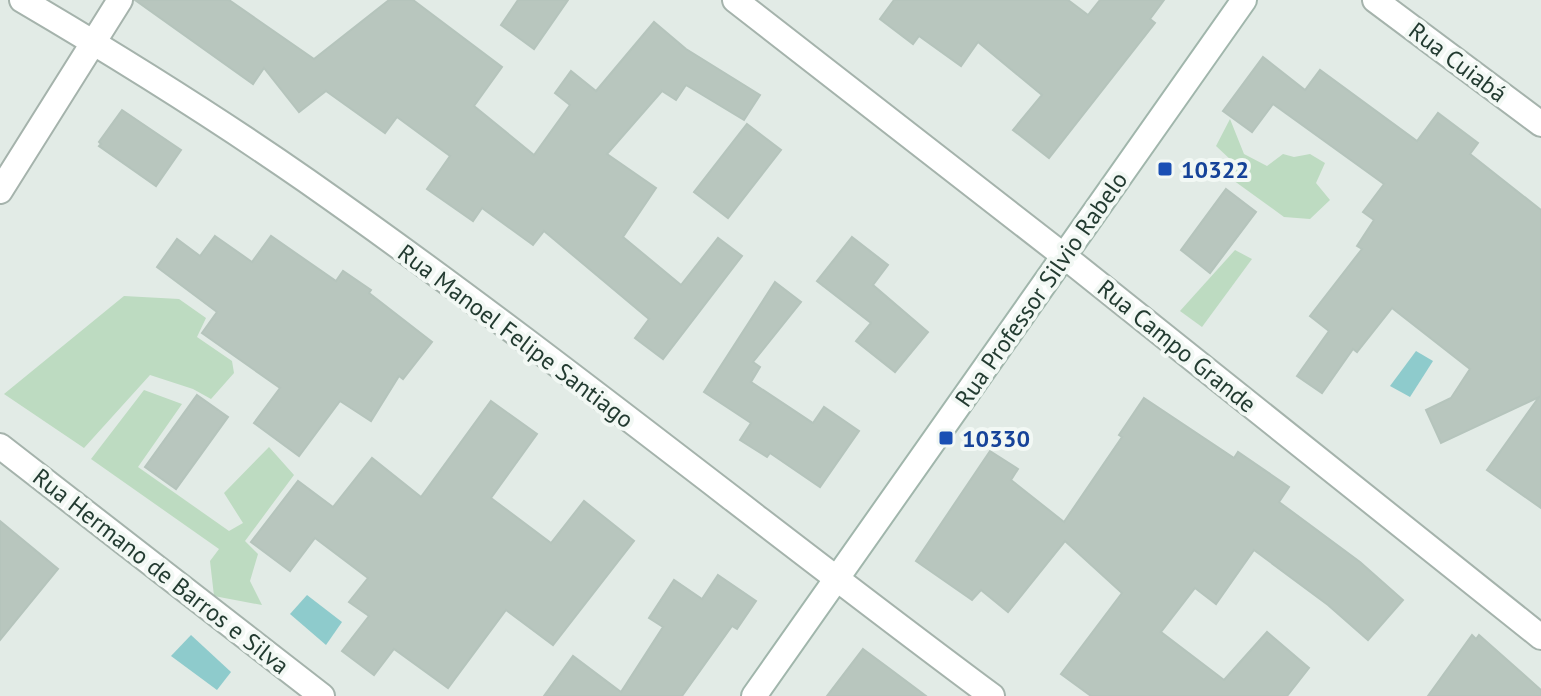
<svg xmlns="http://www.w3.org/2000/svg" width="1541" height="696" viewBox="0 0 1541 696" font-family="'PT Sans',sans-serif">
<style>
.green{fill:#bddbc1}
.water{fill:#8ecbcc}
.building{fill:#b8c6be;stroke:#b5c4bc;stroke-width:2}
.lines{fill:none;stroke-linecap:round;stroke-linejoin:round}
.street-casing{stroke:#a5b3ac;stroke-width:28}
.secondary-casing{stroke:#a1b6ac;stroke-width:28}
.street{stroke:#fff;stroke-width:24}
.secondary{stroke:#fff;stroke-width:24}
.transit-dot{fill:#1a4fb4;stroke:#f2f8f4;stroke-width:3}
.labels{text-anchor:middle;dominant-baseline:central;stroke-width:8;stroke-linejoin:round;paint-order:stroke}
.street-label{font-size:24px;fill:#233b31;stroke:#f2f8f4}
.transit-label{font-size:24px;font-weight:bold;fill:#164399;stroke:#f2f8f4;text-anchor:start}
</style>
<rect width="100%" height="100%" fill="#e2ebe6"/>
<!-- green -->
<g class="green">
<path d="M1230,119l14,35 23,12 16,-12 11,3 16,-3 15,9 -9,20 14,17 -20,19 -26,-2 -58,-42 6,-14 -16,-15z"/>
<path d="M1235,250l17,9 -50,68 -22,-16z"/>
<path d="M124,296l55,3 27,19 -9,19 35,24 2,12 -23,26 -18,-10 -43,-14 -66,73 -80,-54z"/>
<path d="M144,390l38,14 -44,63 91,64 14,-8 -19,-30 45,-46 25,28 -49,66 13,13 -8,27 12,24 -48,-9 -4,-35 9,-12 -128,-90z"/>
</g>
<!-- water -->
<g class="water">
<path d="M1416,351l17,10 -23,36 -20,-11z"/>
<path d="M307,595l35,27 -16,23 -36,-31z"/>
<path d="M191,635l40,37 -14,18 -46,-34z"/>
</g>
<!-- building -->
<g class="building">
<path d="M135,0h94l85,59 75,-59h24l89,67 -28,39 60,49 36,-50 -15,-12 16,-22 25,20 58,-69 32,27 74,46 -16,25 -58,-35 -10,15 -14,-9 -55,63 49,34 -33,49 58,48 37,-47 24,18 -79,103 -28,-21 14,-19 -105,-88 -11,14 -51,-37 -9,13 -46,-32 23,-33 -53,-39 -12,16 -59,-42 -27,21 -35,-44 -11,16z"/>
<path d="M518,0h50l-34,49 -33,-24z"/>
<path d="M894,0h174l20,15 12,-15h64l-14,19 5,4 -106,135 -36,-28 29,-35 -64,-53 -17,24 -42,-30 -6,8 -33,-25z"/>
<path d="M1263,57l42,33 15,-20 97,71 21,-28 40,30 -8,11 71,56v298l-54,-38 52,-73 -98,46 -15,-33 25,-12 19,-29 -78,-61 -35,44 -4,-3 -31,44 -25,-17 32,-45 -19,-15 52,-67 -5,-3 17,-26 -11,-8 21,-28 -111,-80 -21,28 -29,-21z"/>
<path d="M122,110l59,40 -25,36 -57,-40 2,-2 -2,-2z"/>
<path d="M747,124l34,26 -53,68 -34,-26z"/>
<path d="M1226,189l30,23 -46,61 -29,-23z"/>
<path d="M215,236l37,26 19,-26 65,45 7,-10 28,19 -2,3 63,49 -29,37 -4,-3 -28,45 -31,-20 -41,55 -45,-33 26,-35 -78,-55 15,-21 -60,-45 20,-28 23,17z"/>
<path d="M852,237l36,28 -15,20 55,47 -33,40 -39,-31 15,-18 -54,-42z"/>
<path d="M775,282l26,20 -48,60 7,5 -9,15 62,41 11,-16 35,24 -39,56 -50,-34 -3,4 -27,-17 11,-17 -47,-31z"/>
<path d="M197,395l31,22 -52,72 -31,-22z"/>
<path d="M1144,398l90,60 4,-6 51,35 -10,15 81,60 43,38 -35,40 -40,-35 -74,-55 -38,54 -21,-16 -34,44 63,48 43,-48 42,36 -22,28h-196l-30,-22 61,-81 -57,-52 -57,71 -27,-22 -9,10 -56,-39 74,-110 28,18 -7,11 53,42 58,-85 -3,-2z"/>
<path d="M491,401l46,33 -46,64 60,45 33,-42 50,40 -81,104 -47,-35 -58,78 -54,-39 -20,26 -32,-24 27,-35 -20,-14 19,-24 -53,-40 -25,33 -39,-29 47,-61 35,26 39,-49 49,39z"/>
<path d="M0,521l58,48 -58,71z"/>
<path d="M718,575l38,26 -19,28 -5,-3 -50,70h-138l29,-40 48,36 42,-65 -14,-9 25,-38 28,19z"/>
<path d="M1472,635l4,4 3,-4 62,55v6h-113z"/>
<path d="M863,649l27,20 36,27h-99z"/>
</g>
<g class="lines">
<defs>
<g id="street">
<path d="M22,0c97,57 193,117 285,181 234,164 456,345 685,515"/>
<path d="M735,0l329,256 477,381"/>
<path d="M1375,0l166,124"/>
<path d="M0,191l120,-191"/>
<path d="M0,446l322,250"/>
</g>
<path id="secondary" d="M754,696l490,-696"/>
</defs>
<!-- street casing -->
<use href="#street" class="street-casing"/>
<!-- secondary casing -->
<use href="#secondary" class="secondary-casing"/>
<!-- street -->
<use href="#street" class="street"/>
<!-- secondary -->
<use href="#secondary" class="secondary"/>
</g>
<!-- markers -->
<g class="transit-dot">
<rect x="1157" y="161" width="16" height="16" rx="4"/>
<rect x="938" y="430" width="16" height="16" rx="4"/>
</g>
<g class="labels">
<!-- street labels -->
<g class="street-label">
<text transform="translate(1458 62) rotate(37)">Rua Cuiabá</text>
<text transform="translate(1041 289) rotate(-55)">Rua Professor Silvio Rabelo</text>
<text transform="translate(516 336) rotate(37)">Rua Manoel Felipe Santiago</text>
<text transform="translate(1177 346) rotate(39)">Rua Campo Grande</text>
<text transform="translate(161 571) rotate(38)">Rua Hermano de Barros e Silva</text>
</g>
<!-- transit labels -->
<g class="transit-label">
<text x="1181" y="169">10322</text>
<text x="962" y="438">10330</text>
</g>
</g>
</svg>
